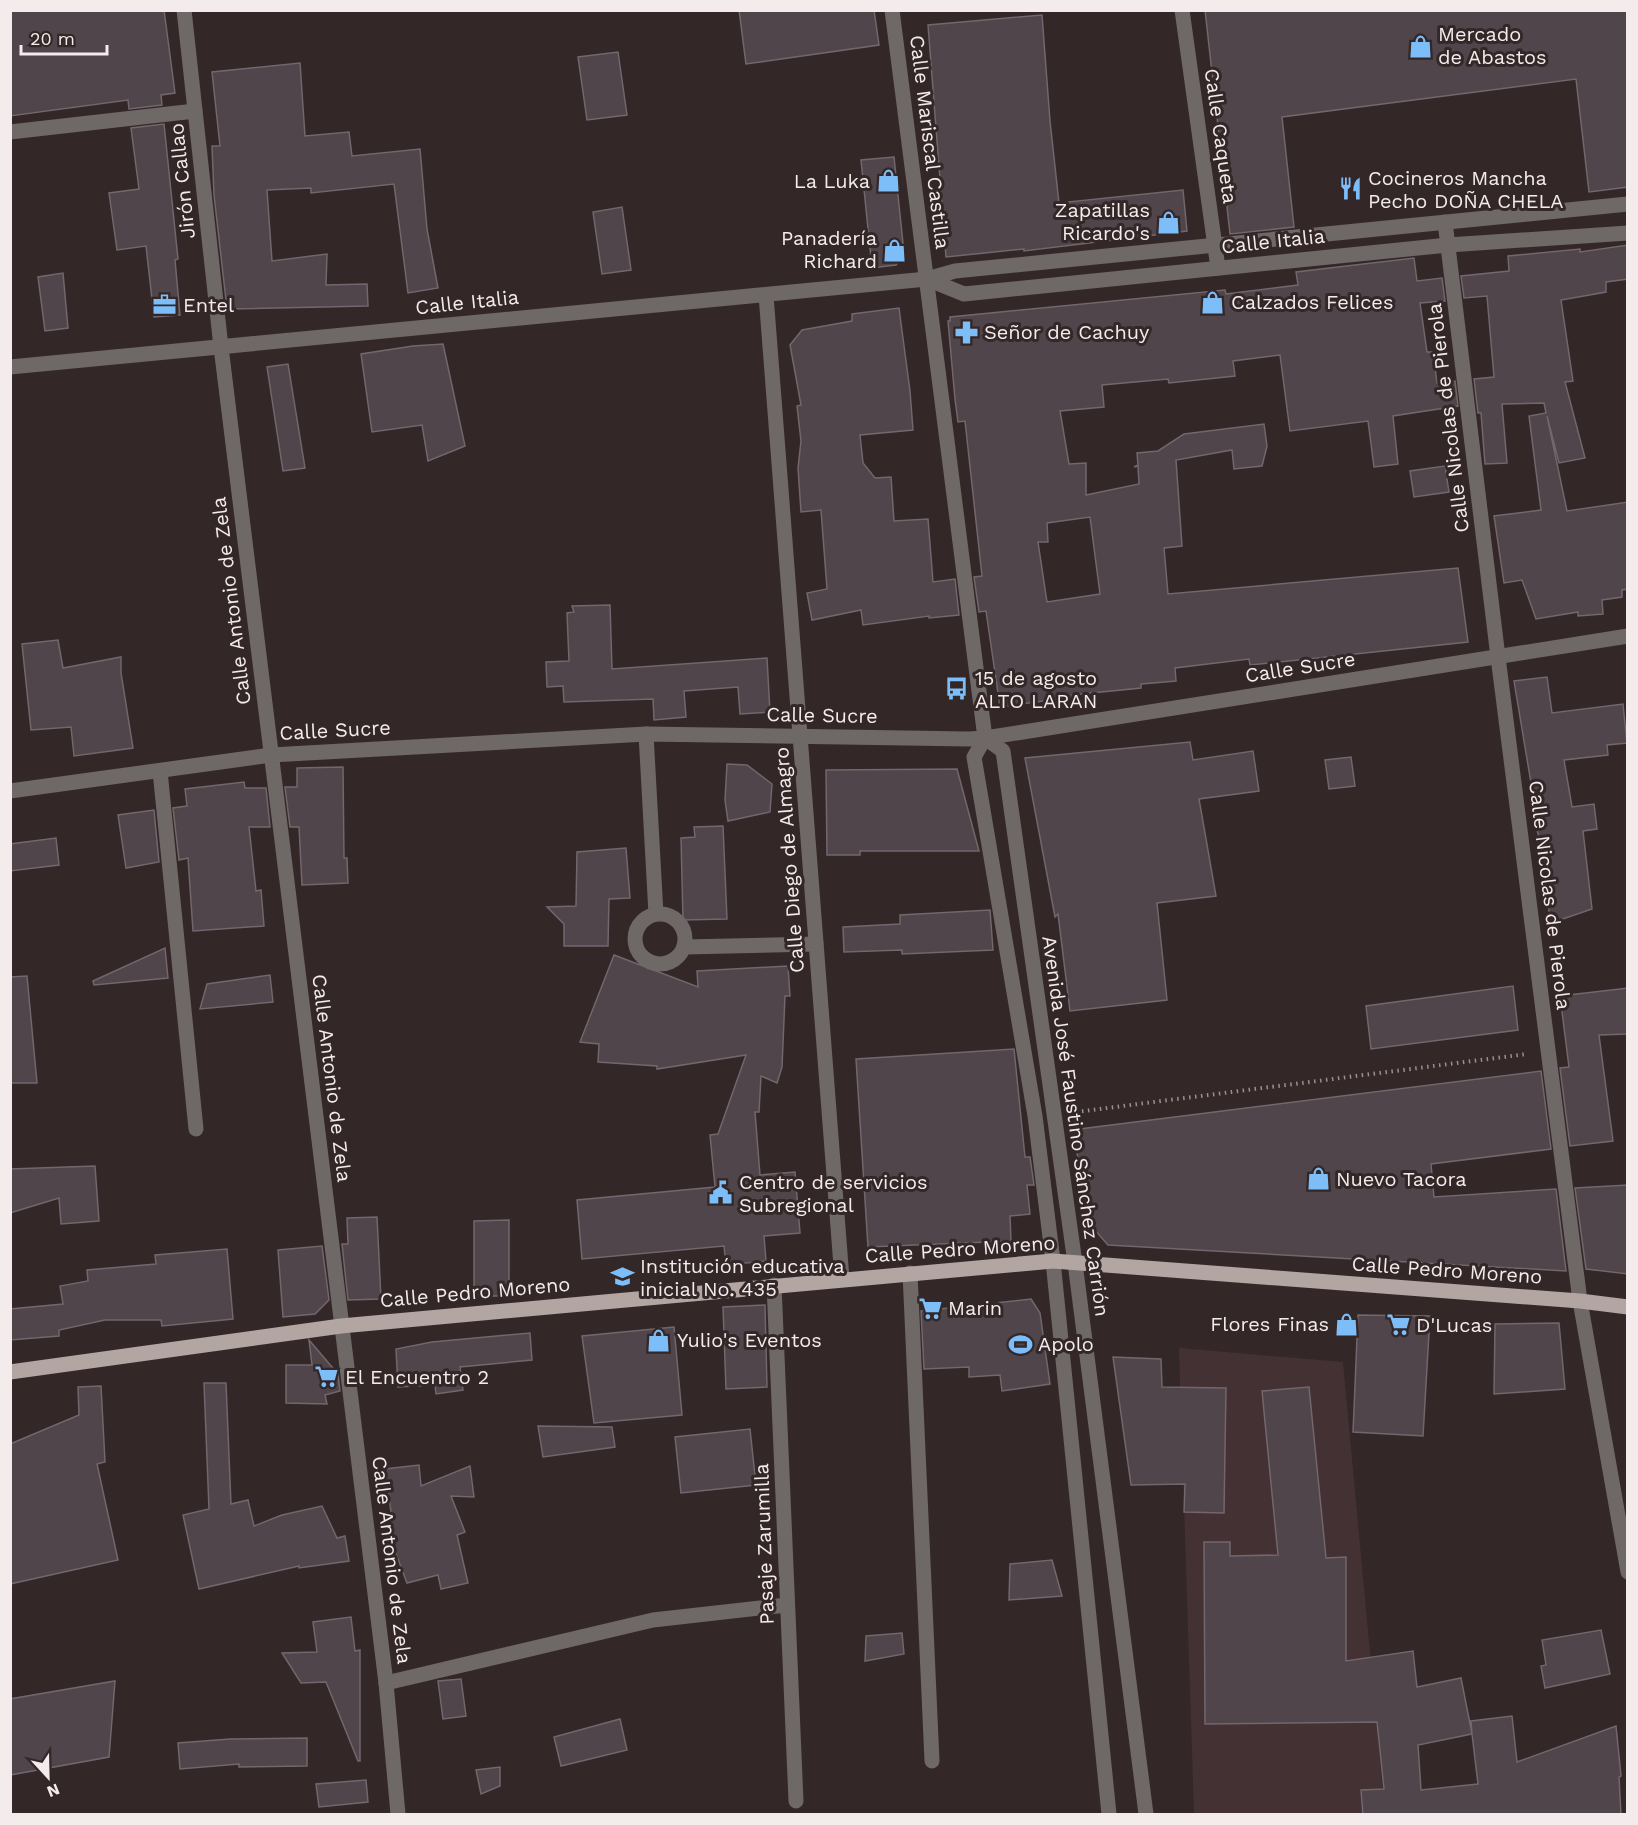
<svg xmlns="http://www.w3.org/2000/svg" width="1638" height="1825" viewBox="0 0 1638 1825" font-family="'Work Sans',sans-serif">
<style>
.built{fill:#443133}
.building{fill:#50454a;stroke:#73666d;stroke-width:1.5;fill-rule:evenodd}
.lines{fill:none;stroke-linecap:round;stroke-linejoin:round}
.path{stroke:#9b9091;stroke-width:4;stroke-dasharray:1.5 4.5;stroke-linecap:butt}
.minor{stroke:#6e6866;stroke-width:15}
.major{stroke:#b2a5a2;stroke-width:15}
.labels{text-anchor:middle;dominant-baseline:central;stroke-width:6;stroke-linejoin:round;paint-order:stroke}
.poi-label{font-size:20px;fill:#f4ebec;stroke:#332728;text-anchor:start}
.street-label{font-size:20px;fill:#f4ebec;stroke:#332728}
</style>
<rect width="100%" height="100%" fill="#332728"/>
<!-- built -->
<path class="built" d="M1179,1348l164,14 42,452h-191z"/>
<!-- building -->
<g class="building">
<path d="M10,10h154l11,83 -14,2 1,10 -33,4 -1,-9 -118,16z"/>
<path d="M739,10h135l5,35 -133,19z"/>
<path d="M1205,10h423v177l-39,5 -13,-113 -294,38 12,110 -64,7z"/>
<path d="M1042,15l8,106 9,82 124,-13 4,41 -163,20v-2l-78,8 -18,-232z"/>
<path d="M618,52l9,63 -40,5 -9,-63z"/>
<path d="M300,63l5,73 44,-4 3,24 68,-7 7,80 11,59 -30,5 -14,-109 -83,9v-5l-44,2 5,71 55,-7 -1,31 41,-1 1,22 -141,3 -13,-114 -2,-49h8l-8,-74z"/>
<path d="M164,124l14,135 -3,1 5,55 -26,2 -8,-71 -29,4 -8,-57 30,-4 -8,-61z"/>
<path d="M894,157l10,96 -8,12 -24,3 -11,-108z"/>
<path d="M622,207l9,63 -29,4 -9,-62z"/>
<path d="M1628,245v34l-22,3v10l-45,8 12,81 -8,1 20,76 -26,5 -12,-47 20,95 61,-9v87l-6,1v7l-20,3 1,14 -25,2v-4l-42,7 -14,-39 -18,3 -10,-67 47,-6 -12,-94 17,-3 -2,-10 -42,1 5,59 -22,1 -4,-51h-3l-4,-34 20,-2 -7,-81 -23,2 -3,-22 48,-5 -1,-15 72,-7v3z"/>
<path d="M1414,258l3,23 25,-3 3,23 -25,2 7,49h6l4,31 18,-2 3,25 -65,10 5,48 -24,3 -6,-46 -78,10 -10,-76 -47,6 2,15 -66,7 -1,-4 -66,6 2,22 -44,4 9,53 17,-1v32l53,-11 -1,-18 -4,1 4,-2 -1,-12 21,-2 26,-17 80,-10 3,22 -5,20 -28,3 -2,-19 -56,10 6,86 -18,2 4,46 290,-26 10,74 -218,23 -1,-6 -74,9 1,13 -35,3v4l-69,7 1,2 -73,10 -14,-96 -7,1 -5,-35 8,-1 -17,-155 -7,1 -3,-23 -7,-78h2v-4l275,-27 1,4 72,-9 -2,-13zM1090,517l10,77 -53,8 -9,-60h10l-1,-19z"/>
<path d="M63,273l5,55 -23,3 -7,-54z"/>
<path d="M899,308l11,83 3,39 -53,5 3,28 12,15 16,-1 3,44 34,-2 5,63 22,-3 4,36 -30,3v-2l-66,9 -2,-15 -49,10 -5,-27 20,-4 -6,-79 -20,2 -3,-44 3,-27 -4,-35 4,-1 -11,-60 12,-15 50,-9v-7z"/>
<path d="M443,344l22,102 -37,15 -6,-36 -50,7 -11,-78 52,-8z"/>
<path d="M288,364l17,104 -22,3 -16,-104z"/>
<path d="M1445,466l4,26 -35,5 -4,-26z"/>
<path d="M610,605l2,64 155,-11 3,54 -30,2 -2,-27 -54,4 2,26 -32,3 -1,-21 -89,3 -1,-16 -16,1 -1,-25 23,-1 -2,-48 7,-1 -2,-6z"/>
<path d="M58,640l5,28 58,-11v16l12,75 -59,8 -3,-29 -40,3 -9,-86z"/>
<path d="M1547,677l5,36 71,-9 4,39 -20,2 1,10 -44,5 8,47 22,-3 3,25 -14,2 9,78 -41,14 -6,-35 5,-5 -20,-82h4l-20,-120z"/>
<path d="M1190,742l3,18 60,-9 6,40 -60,8 17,97 -59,7 10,97 -97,11 -12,-97 -3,3 -30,-159z"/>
<path d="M1351,757l4,29 -26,3 -4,-29z"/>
<path d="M727,764l20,1 25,19 -2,28 -42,9 -3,-21z"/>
<path d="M343,767l1,91h3l1,25 -46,2 -3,-58h-9l-5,-40h12v-19z"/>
<path d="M957,769l22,82h-119v4h-33l-1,-85z"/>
<path d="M244,782l1,6h21l4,39h-21l7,64 5,-1 3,36 -71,5 -5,-73 -9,2 -6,-52 14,-2 -2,-17z"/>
<path d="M154,810l5,52 -33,6 -8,-53z"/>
<path d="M723,826l4,93 -44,1 -2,-82 14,-1 -1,-10z"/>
<path d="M56,838l3,27 -49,6v-27z"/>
<path d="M626,848l4,50 -21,1 -1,47h-44v-22l-17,-17 29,-1 1,-54z"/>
<path d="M990,910l3,40 -91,4v-4l-58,2 -1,-25 57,-3v-9z"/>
<path d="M165,948l3,30 -74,7 -1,-4z"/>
<path d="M614,955l84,32 -1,-16 91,-5 2,30h-5l-3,71 -5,16 -16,-7 -2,36h-4l5,63 35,-3 5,61 -36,3 2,25 -40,4 -2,-19 -142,13 -5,-59 138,-13 -5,-52 8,-1 28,-79 -89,14v-3l-59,-4 1,-18 -19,-2z"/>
<path d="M270,975l3,27 -73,7 7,-25z"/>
<path d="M27,976l10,107h-27v-106z"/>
<path d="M1513,986l5,44 -147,19 -5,-43z"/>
<path d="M1628,988v46l-29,1 14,106 -43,5 -10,-78 9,-1 -9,-71z"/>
<path d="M1014,1049l11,108h5l4,28h-7l3,29 -20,2 1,25 -143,6 -12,-188z"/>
<path d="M1541,1071l10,78 -120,15 3,33 122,-8 10,82 -458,-26 -15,-17 -21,-98z"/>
<path d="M95,1166l4,55 -38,3 -2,-26 -49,15v-44z"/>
<path d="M1628,1185v89l-42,-5 -11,-81z"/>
<path d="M377,1217l4,82 -33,1 -6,-56h6l-1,-26z"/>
<path d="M509,1220v76h-35v-75z"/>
<path d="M322,1246l7,54 -14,14 -32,3 -5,-67z"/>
<path d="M227,1249l6,70 -71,7 -1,-6h-56l-46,10v6l-49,4v-31l53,-5 -3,-18 28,-5 -1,-11 69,-6 -1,-9z"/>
<path d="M1031,1299l9,14 10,71 -48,7 -2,-16 -31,2v-10l-45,2 -3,-58z"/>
<path d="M765,1305l2,82 -41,2 -3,-82z"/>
<path d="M1358,1315l72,1 -7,120 -70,-4z"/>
<path d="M1559,1323l6,66 -71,5 1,-70z"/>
<path d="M674,1327l8,88 -88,8 -12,-87z"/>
<path d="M530,1333l2,27 -72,7 3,23 -27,4 -1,-9 -37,2 -2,-38 36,-7z"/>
<path d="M309,1340l29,34 2,17 -15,4 2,9 -41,-1v-38h26z"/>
<path d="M1113,1357l48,2 1,28 64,1 -2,125 -40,-1 1,-28 -54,1z"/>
<path d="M204,1383h22l5,121 17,-4 6,26 28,-11 40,-9 15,32 8,-2 4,25 -50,7v-2l-100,23 -16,-74 26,-6z"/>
<path d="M101,1386l4,76 -8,2 21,96 -108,24v-140l69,-29 -1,-28z"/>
<path d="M1309,1387l17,171 20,-1v104l67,-10 4,36 44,-9 11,56 -1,-13 41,-5 5,46 99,-36 5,50 -2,1 2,38h-258l-2,-25 23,-1 -7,-67 -172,2 -1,-182h26v14l48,-1 -16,-164zM1472,1734l6,50 -57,6 -3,-45z"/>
<path d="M538,1426l74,1 3,20 -72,10z"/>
<path d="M750,1429l6,56 -75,8 -6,-56z"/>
<path d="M419,1465l2,21 49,-20 4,31 -23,-1 14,36 -8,3 11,48 -27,6 -3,-14 -31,8 -23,-61 8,-3 -7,-50z"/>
<path d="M1052,1560l10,36 -53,4 1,-36z"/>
<path d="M351,1617l4,34 5,-1v111h-2l-32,-79 -25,1 -19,-30 35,-1 -4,-30z"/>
<path d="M1601,1630l9,44 -65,14 -4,-22 5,-1 -4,-25z"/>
<path d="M902,1633l2,21 -39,7 1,-25z"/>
<path d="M461,1679l5,37 -23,3 -5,-38z"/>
<path d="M115,1681l-6,76 -99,18v-76z"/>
<path d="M620,1719l7,31 -66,16 -7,-29z"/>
<path d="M307,1738v28l-68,1v-3l-59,5 -2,-26 52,-4z"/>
<path d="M500,1767v19l-19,8 -5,-24z"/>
<path d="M366,1780l2,22 -49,5 -3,-23z"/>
</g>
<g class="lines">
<!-- path -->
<path class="path" d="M1076,1112l451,-58"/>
<!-- minor -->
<g class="minor">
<path d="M184,10l37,337 165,1336 12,131"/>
<path d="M892,10l93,728 -11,19 61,359 18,145 56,553"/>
<path d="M1182,10l36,258"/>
<path d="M10,132l185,-21"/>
<path d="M1445,222l53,435 82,644 48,271"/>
<path d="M927,279l37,15 484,-49 180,-12"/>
<path d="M766,295l76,984"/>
<path d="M10,367l917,-88 28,-8 673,-67"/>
<path d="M646,734l10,180"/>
<path d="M985,738l18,13 72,512 71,551"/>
<path d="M160,771l36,358"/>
<path d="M10,791l261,-36 375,-21 323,5 16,-1 643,-102"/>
<circle cx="660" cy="939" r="25"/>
<path d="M684,947l132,-3"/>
<path d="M910,1273l22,488"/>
<path d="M774,1285l22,516"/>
<path d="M386,1683l267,-63 134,-15"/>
</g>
<!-- major -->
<path class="major" d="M10,1372l331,-46 712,-65 527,40 48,6"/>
</g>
<!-- icons -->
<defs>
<symbol id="shop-bare" viewBox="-9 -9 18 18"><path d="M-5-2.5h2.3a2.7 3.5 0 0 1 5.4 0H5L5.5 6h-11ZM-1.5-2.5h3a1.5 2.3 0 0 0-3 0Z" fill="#7dbef9" stroke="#332728" stroke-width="2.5" paint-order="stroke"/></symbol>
<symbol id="restaurant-bare" viewBox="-9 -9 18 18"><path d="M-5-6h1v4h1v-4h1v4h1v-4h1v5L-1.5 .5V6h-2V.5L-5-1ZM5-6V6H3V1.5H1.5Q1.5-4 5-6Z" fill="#7dbef9" stroke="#332728" stroke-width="2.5" paint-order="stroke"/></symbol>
<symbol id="office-bare" viewBox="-9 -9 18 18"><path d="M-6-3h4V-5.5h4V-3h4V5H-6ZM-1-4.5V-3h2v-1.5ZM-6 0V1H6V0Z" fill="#7dbef9" stroke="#332728" stroke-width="2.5" paint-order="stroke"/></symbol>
<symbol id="pharmacy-bare" viewBox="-9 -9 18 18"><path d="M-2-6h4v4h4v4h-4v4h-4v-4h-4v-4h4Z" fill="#7dbef9" stroke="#332728" stroke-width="2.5" paint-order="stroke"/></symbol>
<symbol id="bus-bare" viewBox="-9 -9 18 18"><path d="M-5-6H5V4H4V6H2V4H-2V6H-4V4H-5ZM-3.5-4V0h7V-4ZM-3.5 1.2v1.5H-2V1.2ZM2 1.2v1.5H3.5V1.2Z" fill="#7dbef9" stroke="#332728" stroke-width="2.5" paint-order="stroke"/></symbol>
<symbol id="civic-bare" viewBox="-9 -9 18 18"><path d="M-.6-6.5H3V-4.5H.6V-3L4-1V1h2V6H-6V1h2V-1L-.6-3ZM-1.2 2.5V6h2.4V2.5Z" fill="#7dbef9" stroke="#332728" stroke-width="2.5" paint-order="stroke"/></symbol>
<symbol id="school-bare" viewBox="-9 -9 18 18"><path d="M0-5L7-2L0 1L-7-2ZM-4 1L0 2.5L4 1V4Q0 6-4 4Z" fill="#7dbef9" stroke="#332728" stroke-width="2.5" paint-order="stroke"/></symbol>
<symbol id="supermarket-bare" viewBox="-9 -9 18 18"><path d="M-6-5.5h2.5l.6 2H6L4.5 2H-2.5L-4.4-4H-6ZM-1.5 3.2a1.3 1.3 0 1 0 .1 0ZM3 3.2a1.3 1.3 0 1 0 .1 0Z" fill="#7dbef9" stroke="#332728" stroke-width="2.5" paint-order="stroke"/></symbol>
<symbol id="stadium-bare" viewBox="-9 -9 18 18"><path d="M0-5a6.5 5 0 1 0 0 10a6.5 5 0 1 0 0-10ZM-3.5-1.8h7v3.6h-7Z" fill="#7dbef9" stroke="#332728" stroke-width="2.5" paint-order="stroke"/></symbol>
</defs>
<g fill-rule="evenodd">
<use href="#shop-bare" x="1404" y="30" width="33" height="33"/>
<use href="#shop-bare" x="872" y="164" width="33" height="33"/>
<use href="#restaurant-bare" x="1334" y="172" width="33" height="33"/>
<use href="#shop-bare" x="1152" y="206" width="33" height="33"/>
<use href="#shop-bare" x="878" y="234" width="33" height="33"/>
<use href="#shop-bare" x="1196" y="286" width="33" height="33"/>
<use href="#office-bare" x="148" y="288" width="33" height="33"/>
<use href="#pharmacy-bare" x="950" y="316" width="33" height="33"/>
<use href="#bus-bare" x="940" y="672" width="33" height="33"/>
<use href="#shop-bare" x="1302" y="1162" width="33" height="33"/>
<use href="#civic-bare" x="704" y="1176" width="33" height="33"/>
<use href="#school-bare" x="606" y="1260" width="33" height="33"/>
<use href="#supermarket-bare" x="914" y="1292" width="33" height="33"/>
<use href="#shop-bare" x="1330" y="1308" width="33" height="33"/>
<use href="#supermarket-bare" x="1382" y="1308" width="33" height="33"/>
<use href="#shop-bare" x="642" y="1324" width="33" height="33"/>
<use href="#stadium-bare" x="1004" y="1328" width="33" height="33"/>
<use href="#supermarket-bare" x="310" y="1360" width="33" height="33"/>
</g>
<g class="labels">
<!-- poi labels -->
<g class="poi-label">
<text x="1438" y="34">Mercado<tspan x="1438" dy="23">de Abastos</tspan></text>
<text x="1368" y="178">Cocineros Mancha<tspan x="1368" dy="23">Pecho DOÑA CHELA</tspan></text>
<text x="870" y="181" text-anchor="end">La Luka</text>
<text x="1150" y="210" text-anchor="end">Zapatillas<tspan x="1150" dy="23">Ricardo's</tspan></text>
<text x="877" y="238" text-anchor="end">Panadería<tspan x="877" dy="23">Richard</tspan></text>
<text x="1231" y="302">Calzados Felices</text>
<text x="183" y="305">Entel</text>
<text x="984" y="332">Señor de Cachuy</text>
<text x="975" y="678">15 de agosto<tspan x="975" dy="23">ALTO LARAN</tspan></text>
<text x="1336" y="1179">Nuevo Tacora</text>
<text x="739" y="1182">Centro de servicios<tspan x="739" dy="23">Subregional</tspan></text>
<text x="640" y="1266">Institución educativa<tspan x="640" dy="23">inicial No. 435</tspan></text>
<text x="948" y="1308">Marin</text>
<text x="1329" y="1324" text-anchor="end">Flores Finas</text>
<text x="1416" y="1325">D'Lucas</text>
<text x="677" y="1340">Yulio's Eventos</text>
<text x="1038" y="1344">Apolo</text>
<text x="345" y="1377">El Encuentro 2</text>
</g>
<!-- street labels -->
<g class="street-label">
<text transform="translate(1221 136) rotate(82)">Calle Caqueta</text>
<text transform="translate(930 142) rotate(83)">Calle Mariscal Castilla</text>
<text transform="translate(182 181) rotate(-96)">Jirón Callao</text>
<text transform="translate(1273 241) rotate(-6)">Calle Italia</text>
<text transform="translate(467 302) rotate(-6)">Calle Italia</text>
<text transform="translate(1448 418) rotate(-97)">Calle Nicolas de Pierola</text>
<text transform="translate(231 601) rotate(-97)">Calle Antonio de Zela</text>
<text transform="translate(1300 667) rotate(-9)">Calle Sucre</text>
<text transform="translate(822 715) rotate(1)">Calle Sucre</text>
<text transform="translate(335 730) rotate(-3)">Calle Sucre</text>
<text transform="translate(789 860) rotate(-94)">Calle Diego de Almagro</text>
<text transform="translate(1550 895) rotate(83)">Calle Nicolas de Pierola</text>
<text transform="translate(332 1078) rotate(83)">Calle Antonio de Zela</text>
<text transform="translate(1076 1126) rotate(82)">Avenida José Faustino Sánchez Carrión</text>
<text transform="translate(960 1249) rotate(-4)">Calle Pedro Moreno</text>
<text transform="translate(1447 1270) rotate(4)">Calle Pedro Moreno</text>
<text transform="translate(475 1292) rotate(-5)">Calle Pedro Moreno</text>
<text transform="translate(764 1544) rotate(-92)">Pasaje Zarumilla</text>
<text transform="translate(392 1560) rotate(83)">Calle Antonio de Zela</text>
</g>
</g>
<!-- border -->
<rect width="1638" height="1825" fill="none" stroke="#f4ebec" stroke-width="24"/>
<!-- north arrow -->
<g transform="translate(48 1777) rotate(158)" stroke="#332728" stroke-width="4.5" paint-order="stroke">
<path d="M0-4.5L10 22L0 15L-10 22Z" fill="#f4ebec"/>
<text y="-9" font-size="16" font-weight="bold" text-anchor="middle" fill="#f4ebec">N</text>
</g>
<!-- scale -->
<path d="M21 45v9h86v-9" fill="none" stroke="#f4ebec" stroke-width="3"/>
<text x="30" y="45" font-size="18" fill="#f4ebec" stroke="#332728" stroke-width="4.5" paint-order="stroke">20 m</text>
</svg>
